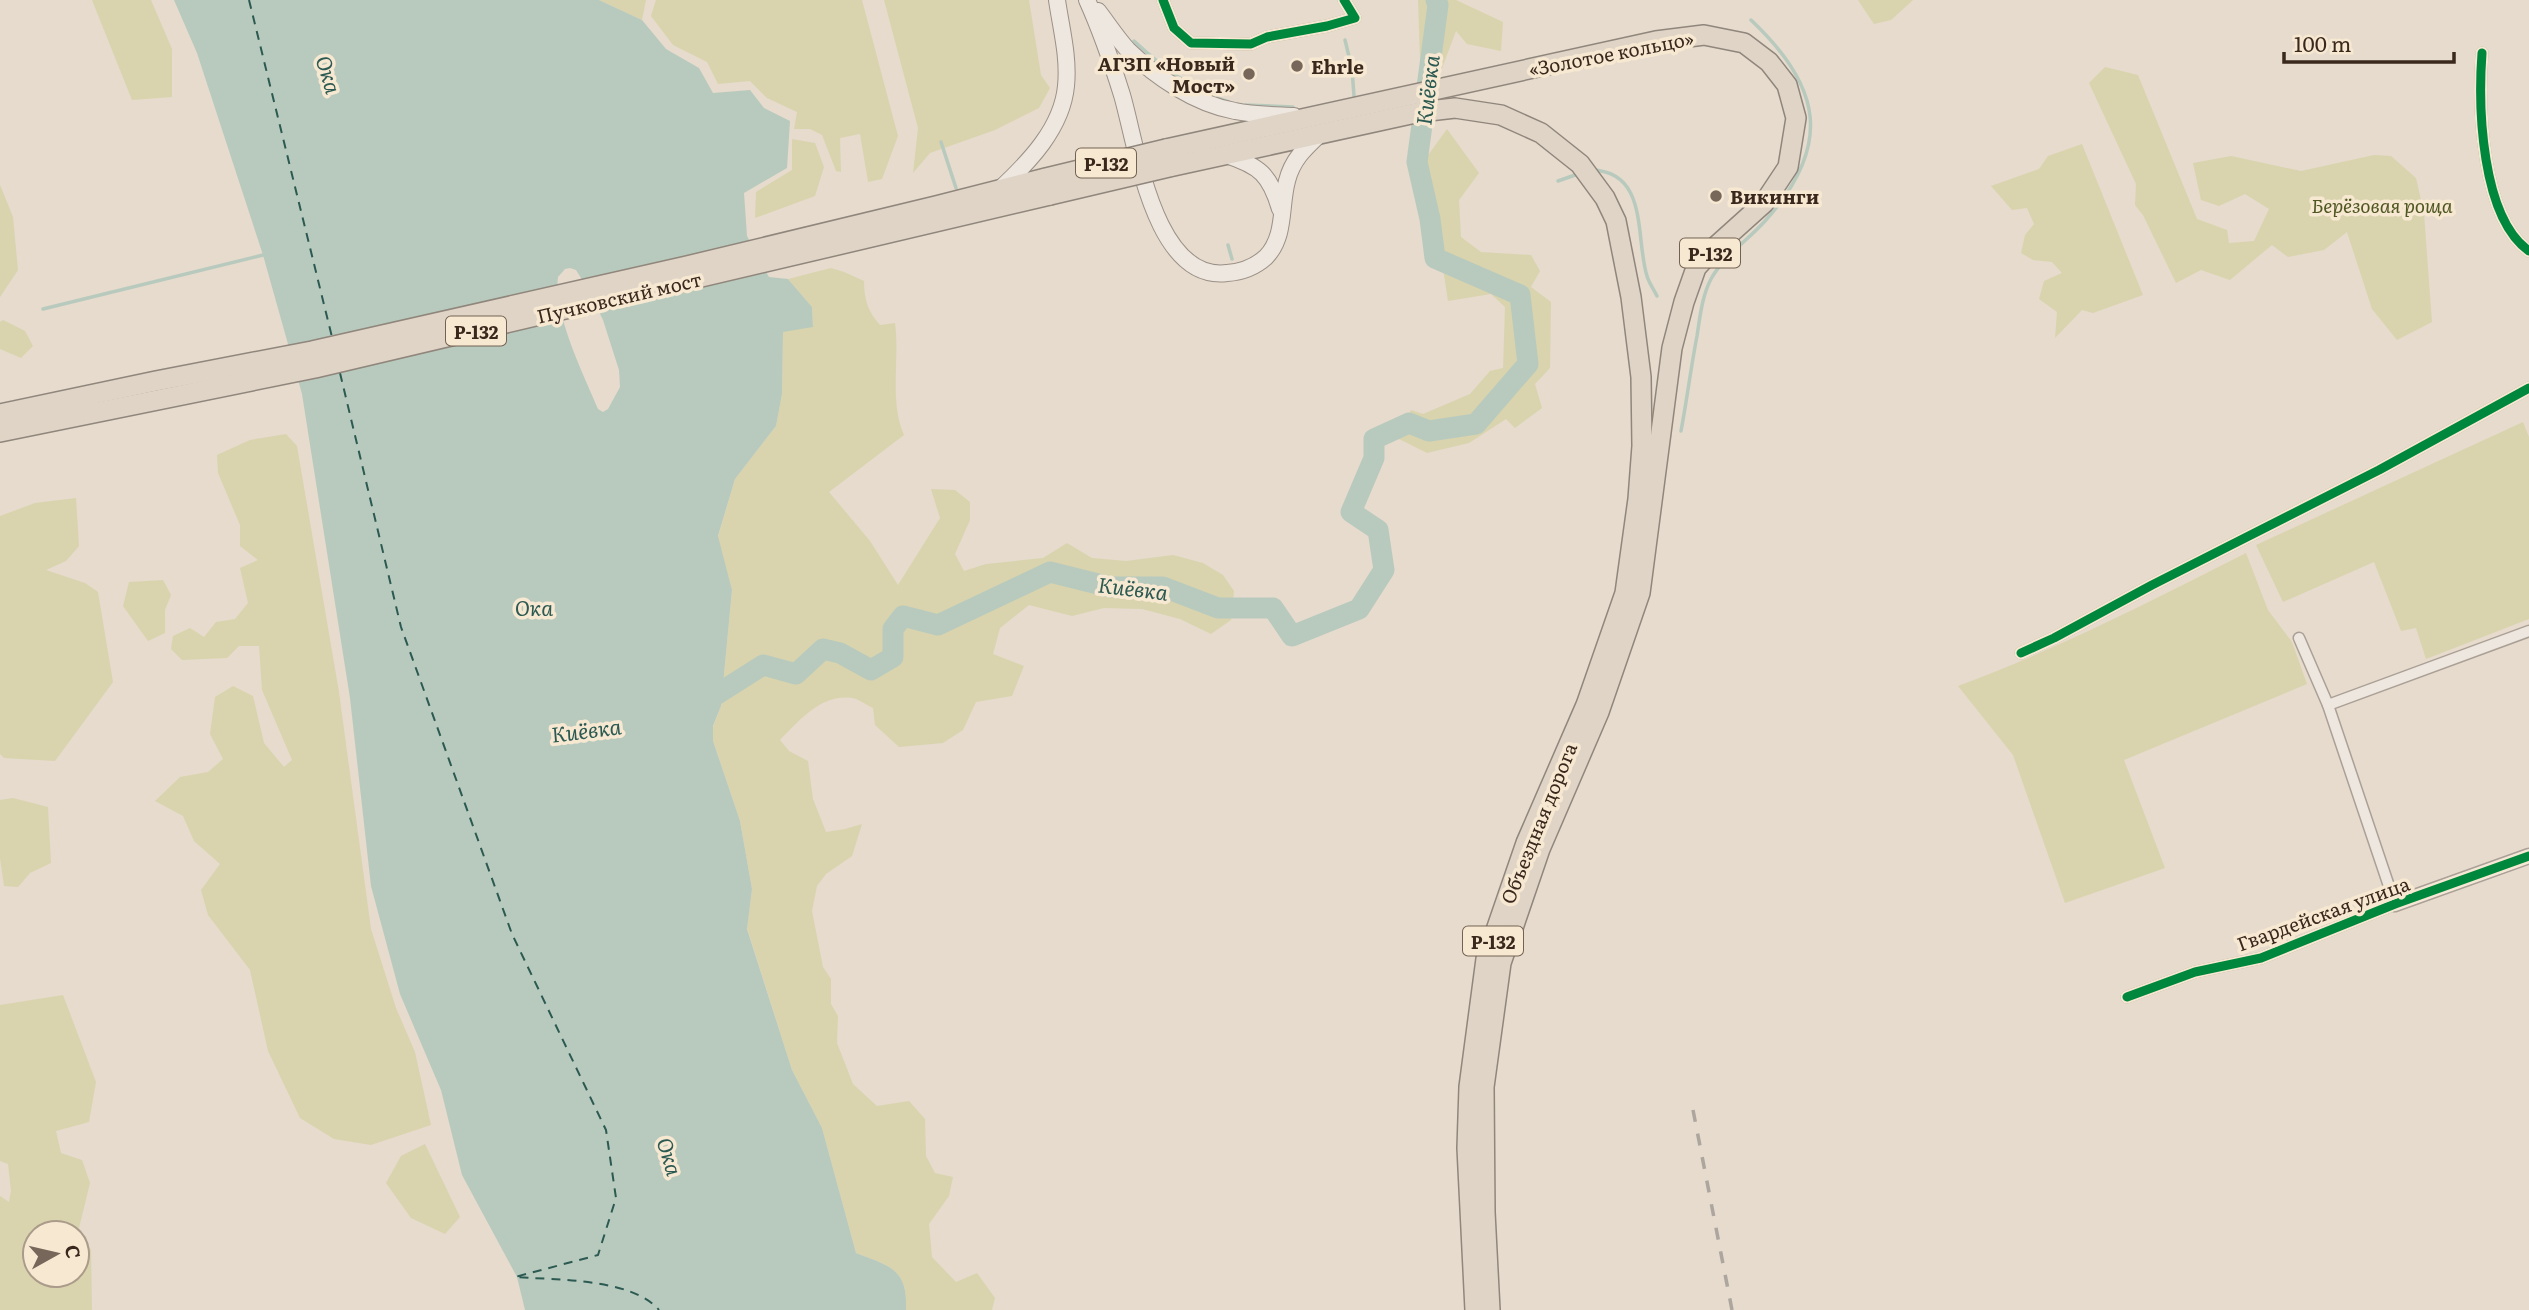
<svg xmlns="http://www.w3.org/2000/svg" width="2529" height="1310" viewBox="0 0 2529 1310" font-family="Literata,serif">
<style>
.green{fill:#d9d4ae;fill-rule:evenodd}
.water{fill:#b8cabd;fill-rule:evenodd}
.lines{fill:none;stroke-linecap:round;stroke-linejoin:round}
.stream{stroke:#b8cabd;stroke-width:3.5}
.river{stroke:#b8cabd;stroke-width:21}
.ferry{stroke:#2c5a52;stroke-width:2;stroke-dasharray:9 7;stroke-linecap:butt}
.minor-casing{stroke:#aba096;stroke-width:13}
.tertiary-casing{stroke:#aba096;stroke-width:17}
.secondary-casing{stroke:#9b9086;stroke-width:18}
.trunk-casing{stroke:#90867c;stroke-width:22}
.minor{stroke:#ede7df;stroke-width:10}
.tertiary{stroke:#ede7df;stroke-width:14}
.secondary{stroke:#ede7df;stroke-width:16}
.trunk{stroke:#dfd4c6;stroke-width:19}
.rail{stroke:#aca69f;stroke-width:3.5;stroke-dasharray:12 12;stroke-linecap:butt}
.trunk-bridge-casing{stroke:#90867c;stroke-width:22;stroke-linecap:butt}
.trunk-bridge{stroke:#dfd4c6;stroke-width:19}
.cycleway-casing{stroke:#f7e8d2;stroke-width:13}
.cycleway{stroke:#00873e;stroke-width:9}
.poi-dot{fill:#76675a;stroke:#f7e8d2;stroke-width:2.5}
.labels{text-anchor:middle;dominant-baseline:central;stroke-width:7;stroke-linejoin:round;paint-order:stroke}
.shield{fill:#f7e8d2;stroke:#736253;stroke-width:2}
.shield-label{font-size:18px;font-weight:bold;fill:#3a281d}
.street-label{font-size:19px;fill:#3a281d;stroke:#f7e8d2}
.poi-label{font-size:19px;font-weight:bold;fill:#3a281d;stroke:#f7e8d2;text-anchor:start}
.park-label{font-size:19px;font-style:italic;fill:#505723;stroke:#f7e8d2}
.water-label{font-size:21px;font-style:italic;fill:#2c5a52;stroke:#f7e8d2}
</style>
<rect width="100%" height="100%" fill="#e6dbcc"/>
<!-- green -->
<g class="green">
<path d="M92,0h59l21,49v48l-40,3z"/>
<path d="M599,0h47l-4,20z"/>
<path d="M656,0h206l36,136 -16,43 -14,3 -8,-48 -20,4 1,34 -5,-1 -14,-36 -12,-6h-16l3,-17 -30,-14 -17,-17 -32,3 -11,-22 -34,-17 -22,-29z"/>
<path d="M884,0h145l12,75 9,13 -11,20 -44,22 -65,23 -17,20 5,-45z"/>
<path d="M1418,0h38l47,22 -2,29 -34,-7 -11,-13 -14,37 -22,-9z"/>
<path d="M1858,0h55l-22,20 -17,4z"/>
<path d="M2105,67l33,8 59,144 30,11 2,13 25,-2 15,-32 -24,-15 -26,12 -18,-6 -8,-37 38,-7 70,15 73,-16 17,1 25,22 8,35 8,109 -35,18 -25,-31 -25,-77 -23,18 -36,7 -16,-12 -42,35 -29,-10 -25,13 -33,-68 -8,-10 1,-21 -47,-101z"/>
<path d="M1447,129l32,44 -20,27 2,37 20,15 50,3 9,16 -9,16 20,15 -1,66 -15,16 7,24 -27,20 -9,-9 -37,24 -42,10 -30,-15 14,-28 12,4 47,-20 20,-23 13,-3 2,-61 -14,-13 -43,7 -22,-143z"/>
<path d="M792,139l23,4 9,24 -9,29 -60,22 1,-26 36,-22z"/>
<path d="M2082,144l61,151 -50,18 -11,-3 -27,28 2,-26 -18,-13 5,-18 18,-8 -10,-11 -19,-2 -12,-7 4,-18 9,-11 -7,-16 -15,2 -21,-24 48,-17 9,-13z"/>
<path d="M0,185l13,32 5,53 -18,27z"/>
<path d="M831,268l13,4 20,9c0,18 4,31 16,44l15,-2c5,37 -6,78 9,112l-75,57 41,49 28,44 42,-67 -9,-29 24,1 15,12v18l-15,34 9,17 22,-7 57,-6 24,-15 25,15 34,3 47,-6 30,8 20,12 11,16 -3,29 -20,14 -31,-15 -38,-10 -38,-1 -32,8 -43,-11 -29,23 -7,26 31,12 -12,30 -36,6 -13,28 -20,13 -44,4 -24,-22 -2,-17c-7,-3 -14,-9 -21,-10 -31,-4 -52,22 -72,42l9,11 19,10 5,38 13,33 19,-3 17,-5 -10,32 -26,18 -9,12 -5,25 11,56 8,12v25l7,12 -1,27 16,41 24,22 32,-5 16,18 1,37 9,17 18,4 -4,19 -20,28 3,33 24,25 21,-9 18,25 -3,12h-86c2,-42 -17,-44 -50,-57l-34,-125 -30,-58 -45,-142 5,-39 -12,-68 -27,-80v-14l8,-21 11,-115 -14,-54 17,-58 41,-53 6,-32 1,-63 30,-5 -1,-19 -24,-28z"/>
<path d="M3,320l22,11 8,15 -12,12 -21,-9v-27z"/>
<path d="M2523,422l6,15v182l-103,40 -10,-31 -15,3 -27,-69 -91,40 -27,-57z"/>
<path d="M286,434l11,12 42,246 32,237 25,79 19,44 16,73 -60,20 -37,-6 -34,-21 -32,-67 -18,-81 -42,-55 -7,-25 19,-26 -26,-23 -11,-25 -28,-15 25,-24 28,-5 15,-13 -13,-25 5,-37 18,-11 20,10 11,47 20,24 8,-7 -30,-70 -3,-44h-20l-12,12 -45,2 -11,-11 2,-13 17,-8 14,9 12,-15 19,-3 13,-16 -8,-35 18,-8 -18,-14v-21l-22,-52 -1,-18 33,-15z"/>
<path d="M76,498l3,48 -13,15 -20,9 39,13 13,9 15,90 -58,79 -51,-3 -4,-4v-238l35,-13z"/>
<path d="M2246,553l22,57 24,32 15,42 -183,76 41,108 -100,35 -52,-148 -55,-69c100,-37 193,-85 288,-133z"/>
<path d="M163,580l8,15 -6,15v23l-17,8 -25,-35 6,-24z"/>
<path d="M13,798l35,9 3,56 -21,10 -12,14 -14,-1 -4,-28v-58z"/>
<path d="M63,995l33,87 -7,40 -33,9 5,22 21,7 8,23 -11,45 12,22 1,60h-92v-114l9,6 2,-11 -3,-27 -8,-3v-156zM77,1233v42h-42v-42z"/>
<path d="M425,1144l35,73 -15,17 -34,-16 -25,-35 15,-27z"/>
</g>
<!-- water -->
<path class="water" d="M174,0h425l43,20 24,29 33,19 14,25 37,-3 14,18 26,13 -3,47 -43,25 3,43 22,41 19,2 24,28 1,20 -30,5 -1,62 -6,32 -41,53 -17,57 14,54 -11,116 -8,20v15l27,80 12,68 -5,40 45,141 30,58 34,125c33,13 52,15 50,57h-381l-8,-33 -55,-102 -21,-85 -41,-96 -29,-108 -21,-188 -48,-304 -39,-139 -66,-202zM570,268l6,2 12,19 15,31 16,50 1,17 -12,22 -5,3 -5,-3c-14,-33 -45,-96 -40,-132l7,-8z"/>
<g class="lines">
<!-- stream -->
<g class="stream">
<path d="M1345,40l7,29 2,27"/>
<path d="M1134,41c27,25 58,50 95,61"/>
<path d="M1246,105l47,2"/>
<path d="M941,142l15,46"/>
<path d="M1592,170c57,2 43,68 55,106 2,7 7,14 10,20"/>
<path d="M1558,181l20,-7"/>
<path d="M1228,245l4,14"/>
<path d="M43,309l220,-54"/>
<path d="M1681,431c6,-32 10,-64 16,-95 3,-19 5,-40 14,-57 12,-22 37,-39 54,-58 68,-76 57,-134 -14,-201"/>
</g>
<!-- river -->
<path class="river" d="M700,705l63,-40 33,9 27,-25 17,4 31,17 22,-13v-28l10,-13 35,9 112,-53 60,15h53l55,21h55l19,28 67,-27 25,-39 -6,-40 -27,-18 23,-54v-19l35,-16 20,8 47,-7 52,-60 -8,-69 -85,-37 -5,-39 -13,-57 21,-157 -2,-5"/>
<!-- ferry -->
<g class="ferry">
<path d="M249,0l83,337"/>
<path d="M340,373l61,254 111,307 94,196 10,68 -18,57 -83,22c40,3 117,1 144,33"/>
</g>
<defs>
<g id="minor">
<path d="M1163,0l11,28 17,15 60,1 16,-7 60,-11 28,-8 -11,-18"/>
<path d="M2482,53c-4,54 -1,164 47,198"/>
<path d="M2021,653l33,-15 98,-53 227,-115 150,-82"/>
<path d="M2328,705l201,-74"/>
<path d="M2127,997l68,-25 66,-14 134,-54 -67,-199 -29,-67"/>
</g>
<path id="tertiary" d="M2395,904l134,-48"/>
<g id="secondary">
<path d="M1087,0c14,31 25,63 35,95 15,51 32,187 105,178 15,-1 28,-6 39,-16 20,-21 14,-51 21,-76 5,-21 18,-33 33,-47"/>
<path d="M1098,11c10,13 19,27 30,39 28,27 67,54 107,61 19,4 39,4 59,5"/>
<path d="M1226,155c34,11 44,20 54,54"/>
<path d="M1000,189c29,-27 62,-61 66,-103 3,-29 -5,-58 -9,-86"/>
</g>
<g id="trunk">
<path d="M1166,149l490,-108 48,-6 40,8 25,19 18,23 9,33 -8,49 -24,36 -50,45 -18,20 -12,34 -12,46 -32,245 -41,119 -59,137 -39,114 -17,124 1,125 5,98"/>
<path d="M1169,167l251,-55 35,-4 46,7 40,18 39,31 25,34 11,23 15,76 10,80 1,69 -4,53 -13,94 -39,112 -60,138 -40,116 -17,128 -2,61 8,162"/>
<path d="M0,414l156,-33 156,-30 375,-85 249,-60 110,-28"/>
<path d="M0,432l315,-64 735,-173"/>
</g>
</defs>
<!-- minor casing -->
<use href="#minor" class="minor-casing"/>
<!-- tertiary casing -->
<use href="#tertiary" class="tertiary-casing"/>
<!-- secondary casing -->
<use href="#secondary" class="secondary-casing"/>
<!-- trunk casing -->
<use href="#trunk" class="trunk-casing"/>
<!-- minor -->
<use href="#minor" class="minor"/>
<!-- tertiary -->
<use href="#tertiary" class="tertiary"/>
<!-- secondary -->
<use href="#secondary" class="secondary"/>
<!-- trunk -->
<use href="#trunk" class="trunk"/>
<!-- rail -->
<path class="rail" d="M1693,1110l39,200"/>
<defs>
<g id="trunk-bridge">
<path d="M1046,178l120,-29"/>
<path d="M1050,195l119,-28"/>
</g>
</defs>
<!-- trunk-bridge casing -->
<use href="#trunk-bridge" class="trunk-bridge-casing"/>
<!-- trunk-bridge -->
<use href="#trunk-bridge" class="trunk-bridge"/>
<defs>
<g id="cycleway">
<path d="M1163,0l11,28 17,15 60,1 16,-7 60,-11 28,-8 -11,-18"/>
<path d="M2482,53c-4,54 -1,164 47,198"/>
<path d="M2021,653l33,-15 98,-53 227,-115 150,-82"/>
<path d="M2127,997l68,-25 66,-14 134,-54 134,-48"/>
</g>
</defs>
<!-- cycleway casing -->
<use href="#cycleway" class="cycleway-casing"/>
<!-- cycleway -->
<use href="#cycleway" class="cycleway"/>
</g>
<!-- markers -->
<g class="poi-dot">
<circle cx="1297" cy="66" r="7"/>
<circle cx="1249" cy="74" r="7"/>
<circle cx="1716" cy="196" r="7"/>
</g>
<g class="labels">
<!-- shield labels -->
<g class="shield">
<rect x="1076" y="148.5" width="60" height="29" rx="5"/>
<rect x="1680" y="238.5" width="60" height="29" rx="5"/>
<rect x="446" y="316.5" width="60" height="29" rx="5"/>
<rect x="1463" y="926.5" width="60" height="29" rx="5"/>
</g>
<g class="shield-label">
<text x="1106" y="163">Р-132</text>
<text x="1710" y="253">Р-132</text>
<text x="476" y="331">Р-132</text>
<text x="1493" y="941">Р-132</text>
</g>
<!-- street labels -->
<g class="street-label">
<text transform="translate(1611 53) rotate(-11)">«Золотое кольцо»</text>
<text transform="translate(619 297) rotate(-13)">Пучковский мост</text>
<text transform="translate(1538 823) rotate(-68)">Объездная дорога</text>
<text transform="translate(2323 913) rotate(-20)">Гвардейская улица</text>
</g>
<!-- poi labels -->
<g class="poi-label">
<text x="1235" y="63" text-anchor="end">АГЗП «Новый<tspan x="1235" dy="22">Мост»</tspan></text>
<text x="1311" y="66">Ehrle</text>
<text x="1730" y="196">Викинги</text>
</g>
<!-- park labels -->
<g class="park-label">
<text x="2382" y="205">Берёзовая роща</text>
</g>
<!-- water labels -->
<g class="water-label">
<text transform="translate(330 74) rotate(73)">Ока</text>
<text transform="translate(1426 90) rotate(-83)">Киёвка</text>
<text transform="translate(1133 587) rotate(7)">Киёвка</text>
<text x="534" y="606">Ока</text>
<text transform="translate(586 729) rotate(-7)">Киёвка</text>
<text transform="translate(671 1156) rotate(73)">Ока</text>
</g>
</g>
<!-- north arrow -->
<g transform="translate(56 1254) rotate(82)"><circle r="33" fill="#f7e8d2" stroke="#ab9b8a" stroke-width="2"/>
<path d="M0-5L12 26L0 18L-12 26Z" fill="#76675a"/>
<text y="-10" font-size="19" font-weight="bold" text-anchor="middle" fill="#3a281d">С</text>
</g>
<!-- scale -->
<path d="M2284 52v10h170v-10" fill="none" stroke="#3a281d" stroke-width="3.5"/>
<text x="2294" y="52" font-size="21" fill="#3a281d" stroke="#f7e8d2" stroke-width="5" paint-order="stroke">100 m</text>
</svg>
